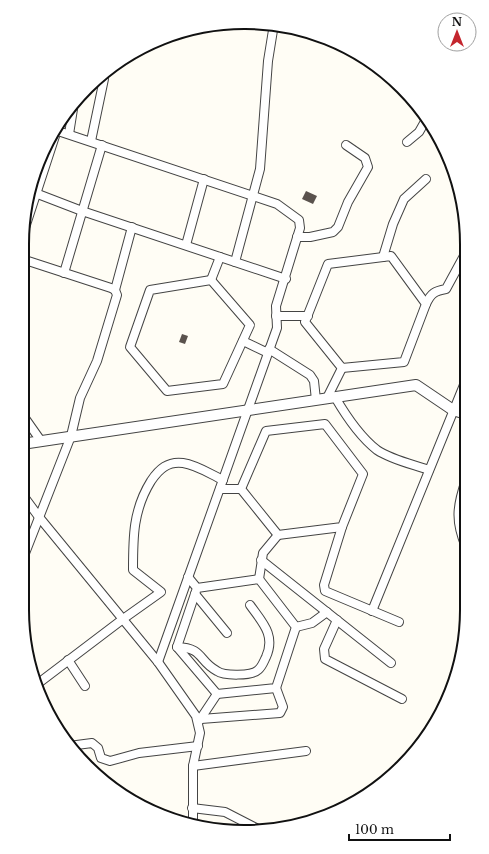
<svg xmlns="http://www.w3.org/2000/svg" width="489" height="854" viewBox="0 0 489 854" font-family="'Libre Baskerville',serif">
<style>
.building{fill:#5a524d}
.lines{fill:none;stroke-linecap:round;stroke-linejoin:round}
.minor-casing{stroke:#444;stroke-width:10}
.tertiary-casing{stroke:#444;stroke-width:12}
.minor{stroke:#fff;stroke-width:8}
.tertiary{stroke:#fff;stroke-width:10}
.rim{fill:none;stroke:#111;stroke-width:2}
</style>
<rect width="100%" height="100%" fill="#fffdf5"/>
<!-- building -->
<g class="building">
<path d="M306,191l11,5 -4,8 -11,-5z"/>
<path d="M182,334l6,2 -3,8 -6,-2z"/>
</g>
<g class="lines">
<defs>
<g id="minor">
<path d="M55,130l222,74 22,16 1,8 -24,78 1,22 -119,334"/>
<path d="M69,134l4,-25"/>
<path d="M91,141l13,-62"/>
<path d="M407,142l12,-10 8,-14"/>
<path d="M30,191l52,20 204,68"/>
<path d="M22,237l35,-107"/>
<path d="M297,237h13l23,-5 5,-5 10,-25 20,-35 -3,-9 -19,-13"/>
<path d="M186,245l18,-66"/>
<path d="M391,256l35,48 -22,58 -62,6 -37,-46 23,-58z"/>
<path d="M383,257l10,-33 11,-25 22,-20"/>
<path d="M235,262l25,-93 8,-108 6,-37"/>
<path d="M64,273l38,-128"/>
<path d="M211,280l39,45 -27,59 -56,7 -37,-44 20,-57z"/>
<path d="M211,280l9,-23"/>
<path d="M115,290l17,-63"/>
<path d="M426,304c5,-11 9,-13 20,-15l19,-35"/>
<path d="M276,316h32"/>
<path d="M243,341l25,12"/>
<path d="M269,349l41,26 4,6 2,19"/>
<path d="M335,397c11,19 24,39 42,53 15,10 35,14 52,20"/>
<path d="M327,398l15,-30"/>
<path d="M22,414l19,27"/>
<path d="M325,424l38,50 -21,53 -64,8 -37,-46 25,-58z"/>
<path d="M466,480c-9,26 -11,41 0,67"/>
<path d="M220,489h21"/>
<path d="M22,494l17,23 119,145 38,54 4,17 -7,33v59"/>
<path d="M342,527l-18,58 1,6 74,31"/>
<path d="M261,560l130,103"/>
<path d="M22,561l49,-125 9,-38 17,-37 20,-66 -2,-5 -4,-2 -89,-29"/>
<path d="M188,577l9,11 -20,59 40,47 59,-6 20,-61 -37,-48 -62,9"/>
<path d="M259,579l4,-26 15,-18"/>
<path d="M195,594l32,39"/>
<path d="M372,611l94,-231"/>
<path d="M337,620l-13,29 1,10 77,40"/>
<path d="M296,627l16,-4 15,-11"/>
<path d="M177,647c27,1 21,14 40,24 7,5 35,5 41,-1 4,-3 6,-9 8,-13 10,-22 -4,-35 -16,-52"/>
<path d="M68,660l17,26"/>
<path d="M36,685l87,-66 38,-27 -28,-22c0,-33 0,-60 18,-89 8,-12 17,-20 32,-18 14,2 27,11 40,17"/>
<path d="M201,719l79,-6 3,-6 -7,-19"/>
<path d="M199,721l18,-27"/>
<path d="M69,746l23,-3 6,5 3,10 9,3 29,-8 59,-7"/>
<path d="M193,766l113,-15"/>
<path d="M192,808l33,4 35,18"/>
</g>
<path id="tertiary" d="M22,444l394,-59 37,25 13,4"/>
</defs>
<!-- minor casing -->
<use href="#minor" class="minor-casing"/>
<!-- tertiary casing -->
<use href="#tertiary" class="tertiary-casing"/>
<!-- minor -->
<use href="#minor" class="minor"/>
<!-- tertiary -->
<use href="#tertiary" class="tertiary"/>
</g>
<!-- crop -->
<path d="M0 0H489V854H0ZM244 29H245A215 215 0 0 1 460 244V610A215 215 0 0 1 245 825H244A215 215 0 0 1 29 610V244A215 215 0 0 1 244 29Z" fill="#fff" fill-rule="evenodd"/>
<path class="rim" d="M244 29H245A215 215 0 0 1 460 244V610A215 215 0 0 1 245 825H244A215 215 0 0 1 29 610V244A215 215 0 0 1 244 29Z"/>
<!-- north arrow -->
<g transform="translate(457 32)"><circle r="19" fill="#ffffff" stroke="#a0a0a0"/>
<path d="M0-3L7 15L0 10L-7 15Z" fill="#c4262e"/>
<text y="-6" font-size="11" font-weight="bold" text-anchor="middle" fill="#111111">N</text>
</g>
<!-- scale -->
<path d="M349 834v6h101v-6" fill="none" stroke="#111111" stroke-width="2"/>
<text x="355" y="834" font-size="12" fill="#111111" stroke="#ffffff" stroke-width="3" paint-order="stroke">100 m</text>
</svg>
